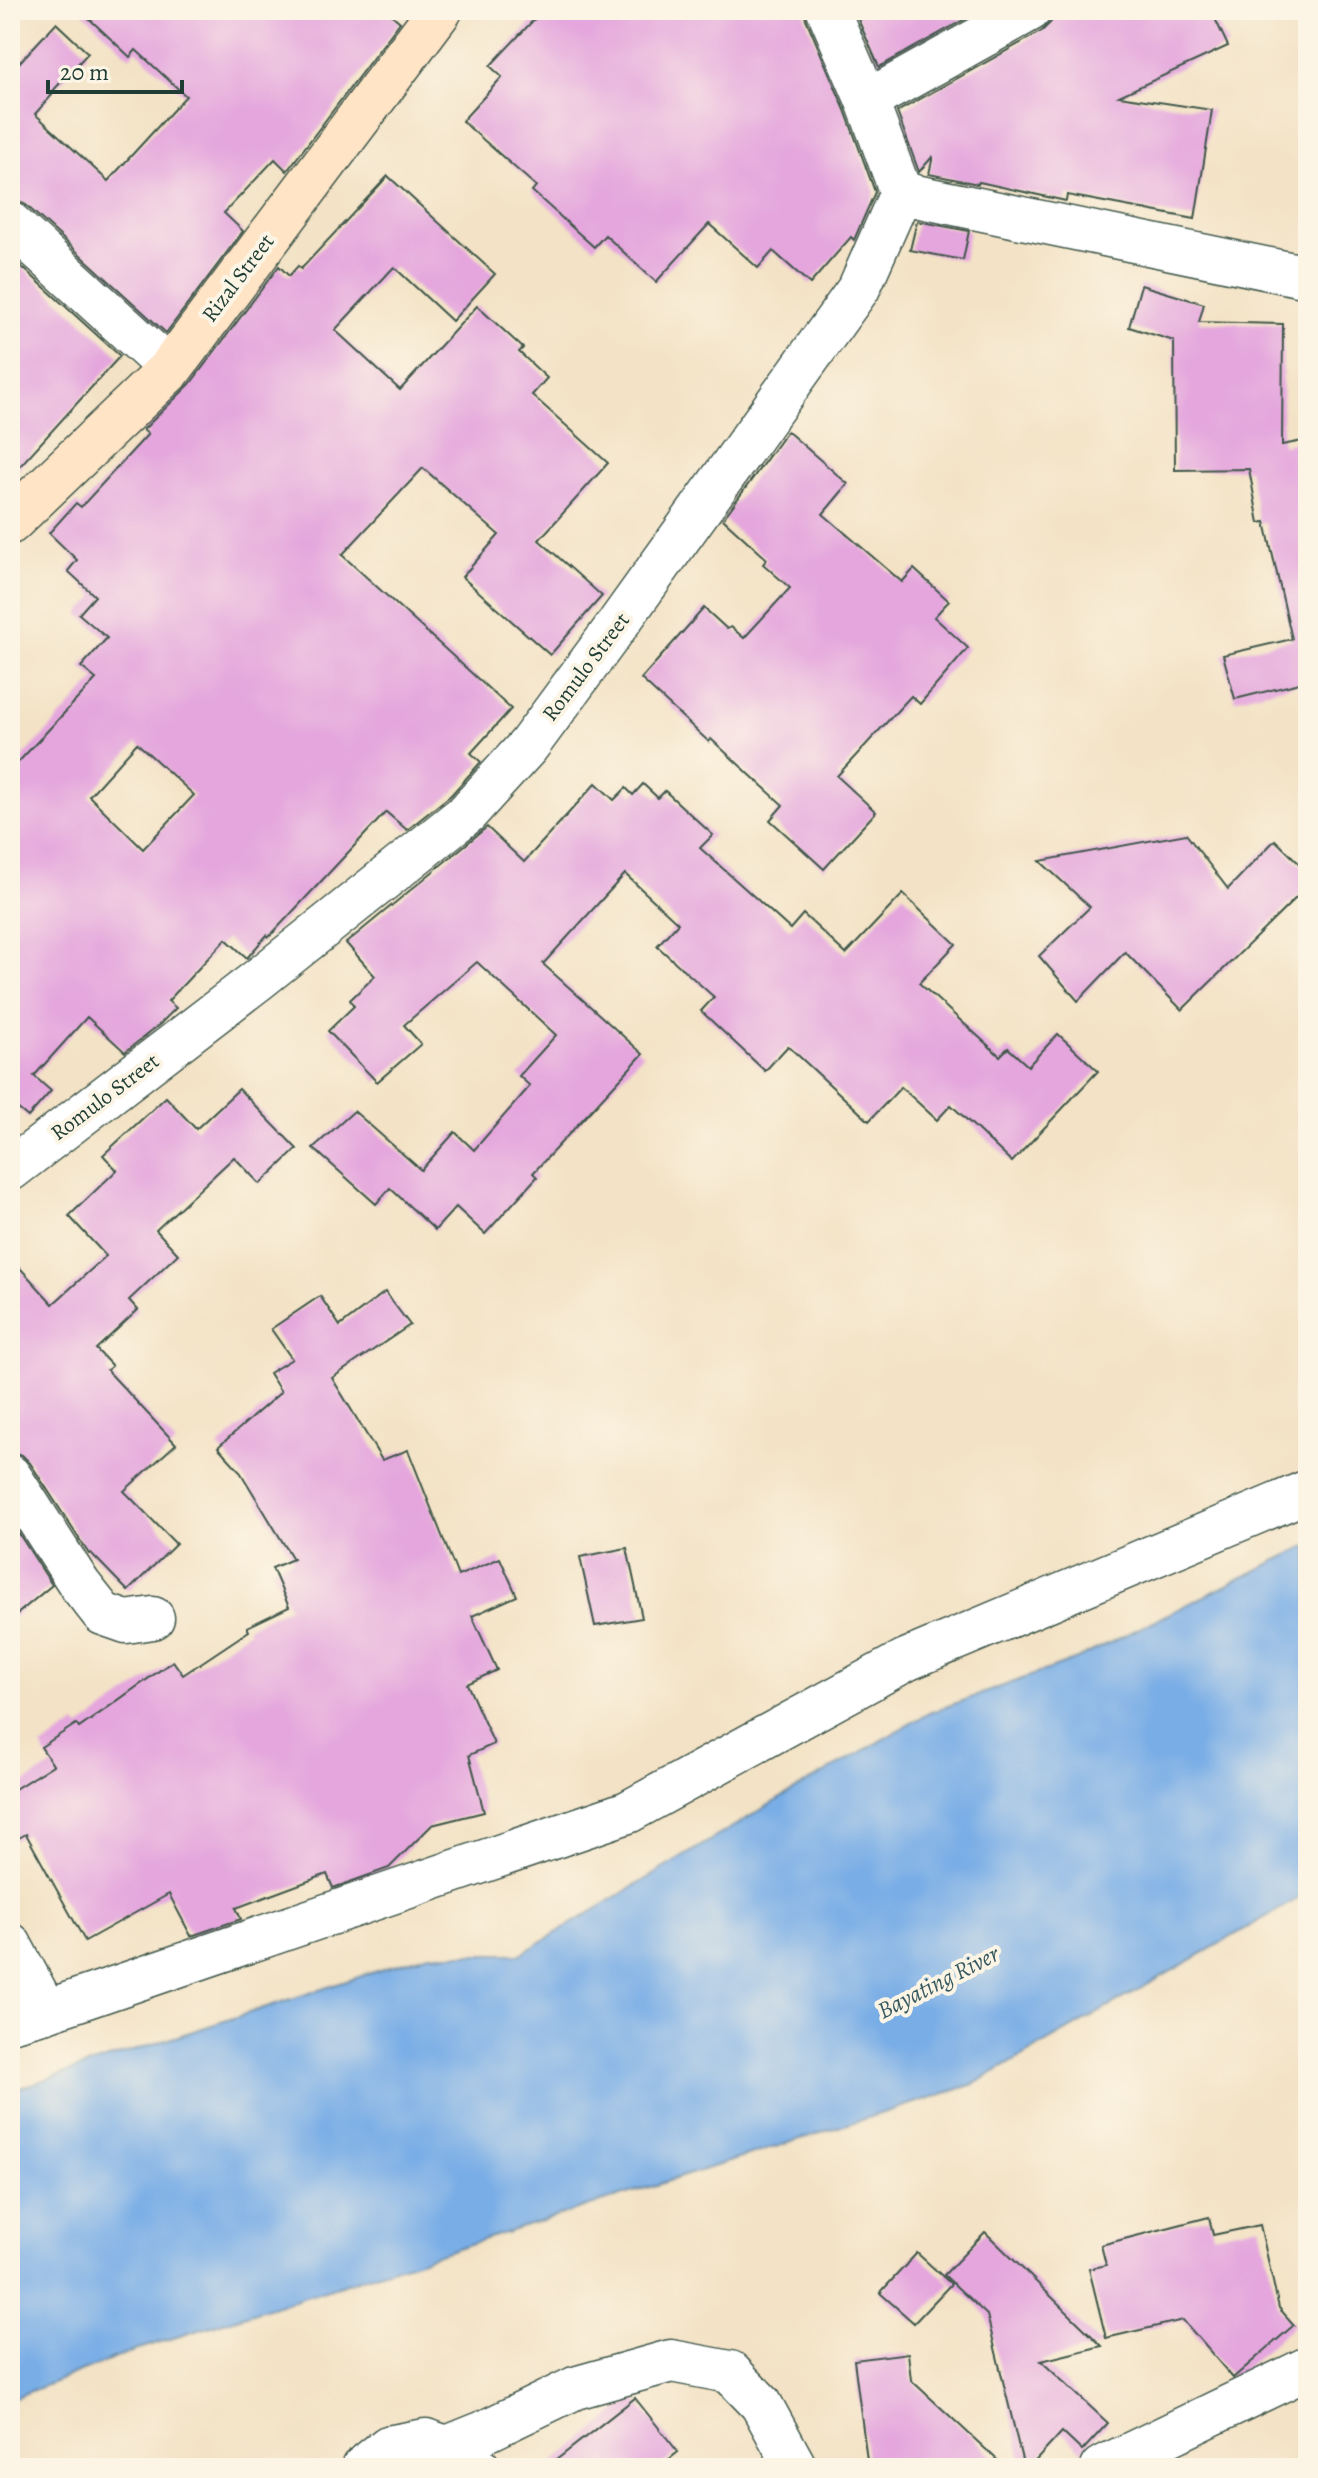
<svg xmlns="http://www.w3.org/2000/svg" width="1318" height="2478" viewBox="0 0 1318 2478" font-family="Alegreya,serif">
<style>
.water{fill:#79ade6;stroke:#4c758d;stroke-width:2}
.building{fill:#e4a6dd;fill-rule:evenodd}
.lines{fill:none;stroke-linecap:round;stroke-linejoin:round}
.street-casing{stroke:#3f564a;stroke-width:45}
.secondary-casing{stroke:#3f564a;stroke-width:47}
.street{stroke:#fff;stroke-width:42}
.secondary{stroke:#ffe4c6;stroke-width:44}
.labels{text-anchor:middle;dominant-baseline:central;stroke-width:8;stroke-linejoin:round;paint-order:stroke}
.street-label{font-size:22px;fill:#1f3d34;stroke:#fcf5e5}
.water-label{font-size:24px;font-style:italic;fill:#365960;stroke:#fcf5e5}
</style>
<rect width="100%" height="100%" fill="#fcf5e5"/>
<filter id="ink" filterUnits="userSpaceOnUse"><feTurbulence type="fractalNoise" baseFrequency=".0125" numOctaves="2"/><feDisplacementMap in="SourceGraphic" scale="16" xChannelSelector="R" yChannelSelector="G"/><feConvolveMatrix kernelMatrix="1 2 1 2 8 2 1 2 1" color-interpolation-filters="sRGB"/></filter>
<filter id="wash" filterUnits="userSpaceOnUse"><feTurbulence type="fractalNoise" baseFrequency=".006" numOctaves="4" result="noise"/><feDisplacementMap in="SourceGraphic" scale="32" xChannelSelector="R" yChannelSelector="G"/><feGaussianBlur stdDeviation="1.8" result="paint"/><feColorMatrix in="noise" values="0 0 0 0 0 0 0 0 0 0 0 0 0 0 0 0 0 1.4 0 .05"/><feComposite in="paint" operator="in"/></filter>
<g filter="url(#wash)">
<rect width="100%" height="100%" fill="#f3e2c5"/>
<!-- water -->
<path class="water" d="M1308,1545v348l-334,191 -832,264 -132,51v-308l419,-137h92l263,-158 145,-83 148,-54z"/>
<g id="blocks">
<!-- building -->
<g class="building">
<path d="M80,10h306l14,12 -113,149 -12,-12 -51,54 19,18 -77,102 -140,-128 -10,-5h-6v-141l7,6 39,-42 32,30 -38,41 2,1 -17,19 73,67 78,-85 -50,-46 -6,7z"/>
<path d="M543,10h261l2,9 39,91 30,82 -21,48 -3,-3 -41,47 -37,-33 -15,17 -49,-44 -53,58 -51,-47 -11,12 -62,-56 4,-5 -74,-65 40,-44 -12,-11z"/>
<path d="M854,10h127l-102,57z"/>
<path d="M1054,10h157l17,36 -109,50 93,14 -17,109 -128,-24 -1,6 -87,-19 -1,2 -49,-10 4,-18 -14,16 -22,-60 145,-81 9,-9z"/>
<path d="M388,176l107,98 -43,47 -58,-54 -59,63 65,60 77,-84 46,42 -4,4 28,26 -15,17 76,68 -69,77 63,56 -52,59 -88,-78 37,-42 -76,-67 -81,87 169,154 -40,44 10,9 -30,33 -44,35 -21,-18 -117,125 -2,-2 -20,23 -21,-19 -58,62 8,7 -16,16 -35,28 -38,-35 -53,59 17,15 -23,26 -18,-15v-331l86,-92 -15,-12 26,-29 -28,-24 16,-18 -27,-25 9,-11 -28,-27 27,-30 5,4 67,-73 -5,-4 47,-46 89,-118 10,10 9,-10 3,3zM137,743l57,52 -51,54 -54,-53z"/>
<path d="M917,221l52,10 -6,29 -53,-10z"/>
<path d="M10,256l110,100 -110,121z"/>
<path d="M1141,285l63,19 -5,18 84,2 -1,121 26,-5v241l-73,18 -12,-44 69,-16 -27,-117 -6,1 -10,-54 -74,1 -1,-129 -45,-14z"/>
<path d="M787,431l61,53 -25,30 79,68 12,-13 35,32 -15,16 34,31 -48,56 -9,-8 -74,80 39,36 -52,57 -54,-49 13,-15 -72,-66 -2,3 -68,-63 63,-71 23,21 4,-2 13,11 46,-50 -27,-24 4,-5 -44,-40z"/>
<path d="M596,783l18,17 12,-12 7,7 10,-11 15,14 7,-7 48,44 -13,13 90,81 13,-15 43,40 57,-60 53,50 -37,39 81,73 8,-8 20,18 30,-32 40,37 -86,91 -61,-57 -14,15 -36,-33 -32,34 -81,-75 -23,25 -64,-60 13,-14 -57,-51 21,-23 -53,-49 -82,90 100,90 -110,119 4,4 -52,57 -29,-27 -21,23 -45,-42 -14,16 -63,-56 41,-37 67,59 34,-38 19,18 56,-64 -11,-10 37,-41 -79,-73 -73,63 17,19 -44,38 -49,-51 26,-25 -4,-6 25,-24 -29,-33 141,-116 37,35z"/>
<path d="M1186,834l42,55 47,-49 33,32v14l-126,124 -57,-58 -47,49 -39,-45 51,-49 -50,-46z"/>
<path d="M239,1089l58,60 -37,35 -26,-27 -78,73 22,24 -49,46 9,10 -42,39 16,17 -5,4 69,74 -52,47 52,53 -48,47 -37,-38 -2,1 -59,-91 -8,-8 -12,-3v-195l43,47 53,-48 -37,-40 48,-46 -14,-15 63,-58 30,32z"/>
<path d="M385,1292l25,33 -78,53 50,82 26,-10 50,126 42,-18 17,38 -45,20 25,54 -30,14 27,60 -25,11 15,57 -52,13 -43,43 -56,20 -6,-14 -91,34 5,11 -50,17 -22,-42 -84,47 -59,-107 -16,9v-51l43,-27 -12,-18 35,-23 3,4 94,-67 10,14 66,-44 -2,-4 42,-20 -17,-39 21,-9 -54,-89 -21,-23 63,-55 -12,-19 23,-14 -21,-30 49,-33 20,30z"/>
<path d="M10,1520l42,65 -42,35z"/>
<path d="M627,1548l15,70 -47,8 -15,-69z"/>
<path d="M1209,2217l4,18 47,-10 19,83 15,17 -61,53 -50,-58 -77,18 -17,-69 17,-4 -5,-20z"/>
<path d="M985,2232l117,114 -61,15 67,62 -26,28 -20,-19 -33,36h-5l-37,-153 -43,-40z"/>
<path d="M917,2253l34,31 -37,39 -34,-30z"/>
<path d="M908,2353l3,27 95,88h-138l-14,-108z"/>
<path d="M635,2398l43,54 -20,16h-112z"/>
</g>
</g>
</g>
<g filter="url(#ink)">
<use href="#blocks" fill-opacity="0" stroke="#3f564a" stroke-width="2"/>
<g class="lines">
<defs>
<g id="street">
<path d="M867,101l163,-91"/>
<path d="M901,193l407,84"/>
<path d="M10,223l160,146"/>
<path d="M10,1170l249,-191 208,-166 61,-67 82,-111 249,-347 42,-95 -34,-92 -39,-91"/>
<path d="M10,1476l70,109 23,29 23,8 27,-4"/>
<path d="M10,1944l36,67"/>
<path d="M10,2021l36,-10 582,-199 278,-152 402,-169"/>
<path d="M447,2447l37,-15 91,-44 96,-27 59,11 31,32 35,64"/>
<path d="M362,2468l26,-21 38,-7 38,13 15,15"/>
<path d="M1101,2468l207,-100"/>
</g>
<path id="secondary" d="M10,522l160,-153 270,-359"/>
</defs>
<!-- street casing -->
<use href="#street" class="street-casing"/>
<!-- secondary casing -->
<use href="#secondary" class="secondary-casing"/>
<!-- street -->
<use href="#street" class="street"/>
<!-- secondary -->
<use href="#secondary" class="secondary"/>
</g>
</g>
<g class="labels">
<!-- street labels -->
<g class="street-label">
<text transform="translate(238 278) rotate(-53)">Rizal Street</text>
<text transform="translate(586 667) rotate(-53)">Romulo Street</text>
<text transform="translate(105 1097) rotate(-37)">Romulo Street</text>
</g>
<!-- water labels -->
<g class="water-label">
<text transform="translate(938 1982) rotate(-27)">Bayating River</text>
</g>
</g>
<!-- margin -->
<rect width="1318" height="2478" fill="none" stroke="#fcf5e5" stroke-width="40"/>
<!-- scale -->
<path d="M48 80v12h134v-12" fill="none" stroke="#1f3d34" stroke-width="4"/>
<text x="60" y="80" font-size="24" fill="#1f3d34" stroke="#fcf5e5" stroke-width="6" paint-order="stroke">20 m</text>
</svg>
